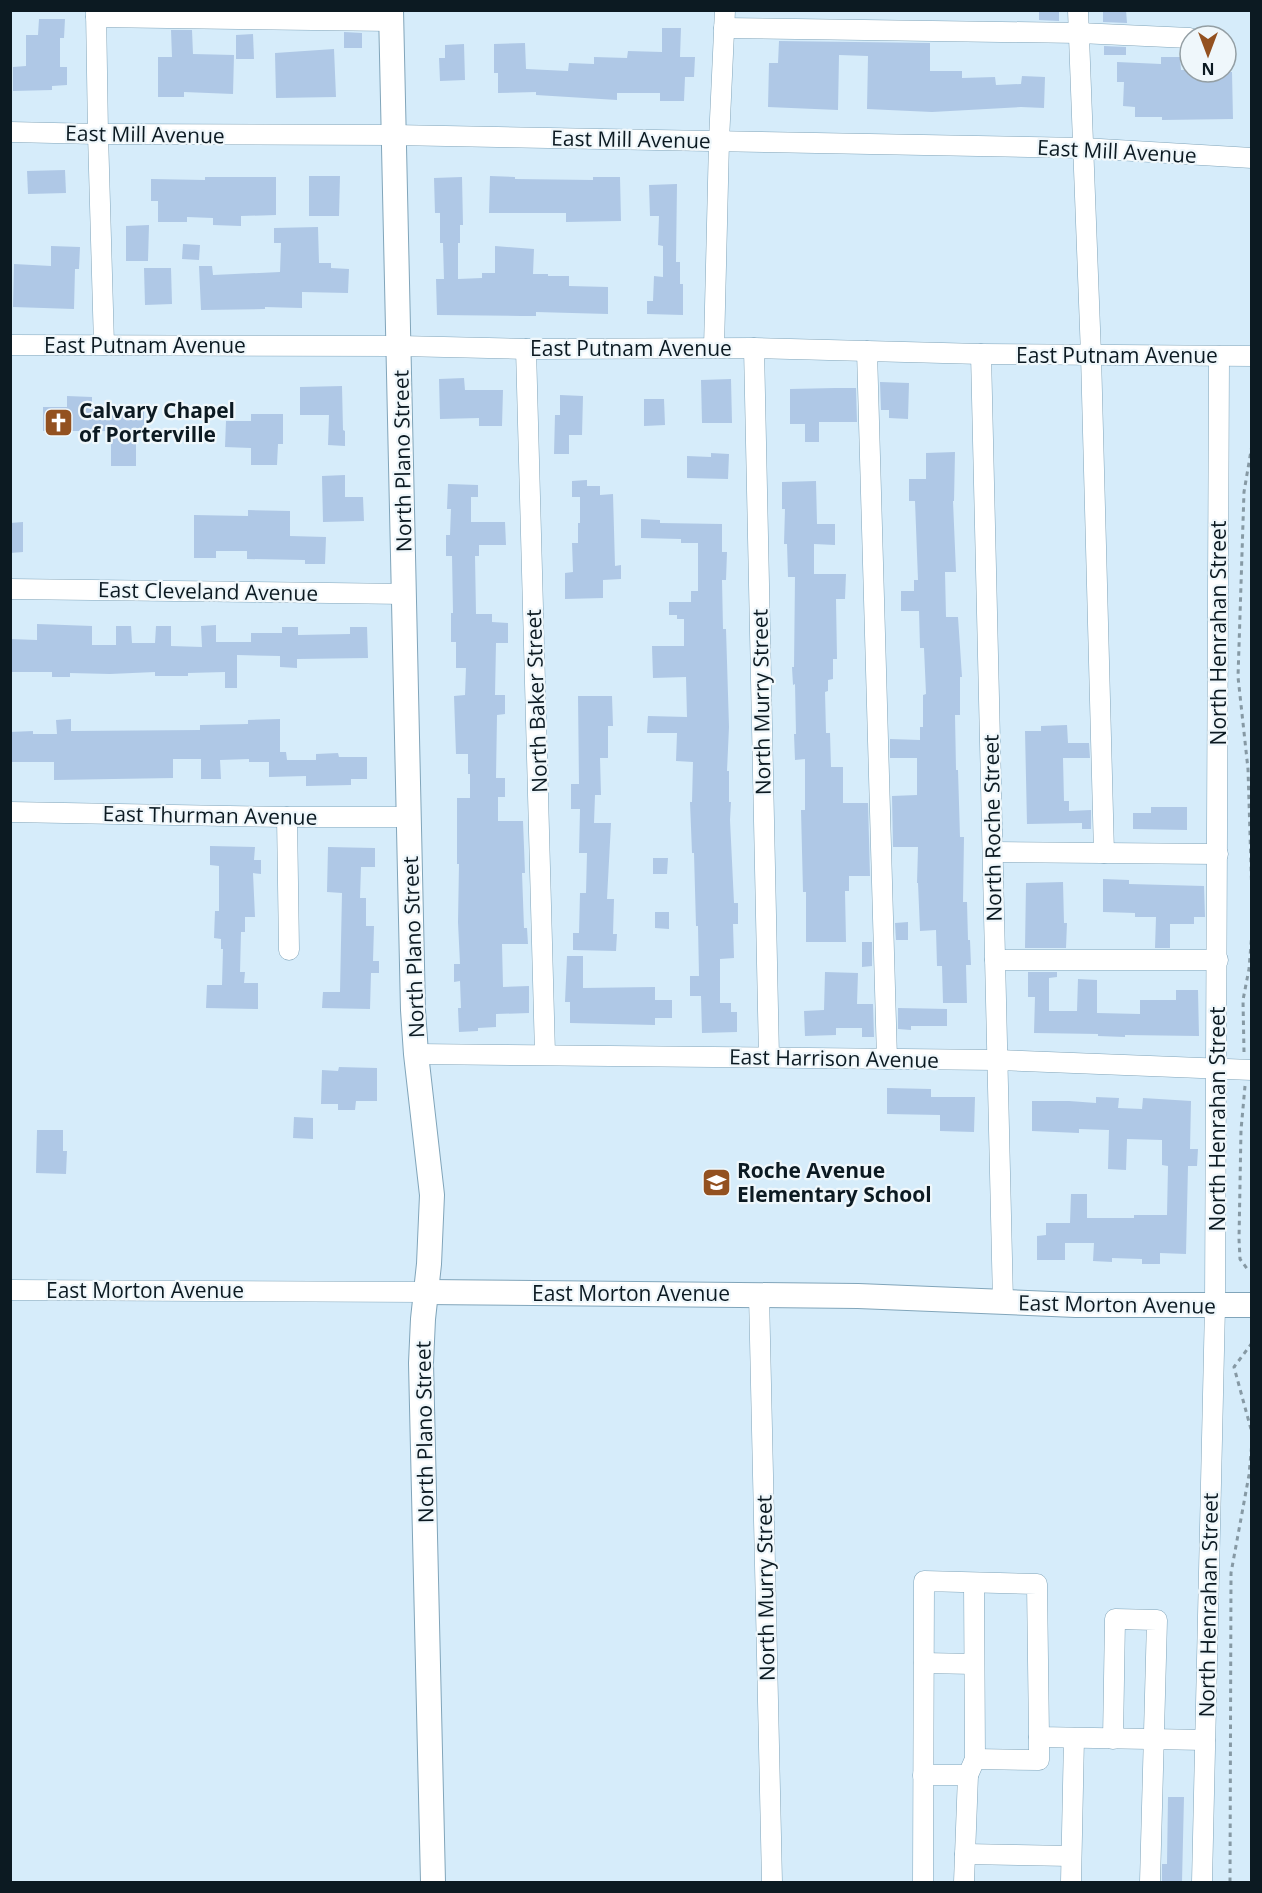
<svg xmlns="http://www.w3.org/2000/svg" width="1262" height="1893" viewBox="0 0 1262 1893" font-family="'Open Sans',sans-serif">
<style>
.building{fill:#afc8e6}
.lines{fill:none;stroke-linecap:round;stroke-linejoin:round}
.minor-casing{stroke:#81a5ba;stroke-width:21}
.major-casing{stroke:#81a5ba;stroke-width:26}
.path{stroke:#8699a4;stroke-width:3;stroke-dasharray:4.5 4.5;stroke-linecap:butt}
.minor{stroke:#fff;stroke-width:20}
.major{stroke:#fff;stroke-width:24}
.labels{text-anchor:middle;dominant-baseline:central;stroke-width:4.5;stroke-linejoin:round;paint-order:stroke}
.street-label{font-size:21px;fill:#0c1a22;stroke:#eff7fb}
.poi-label{font-size:21px;font-weight:bold;fill:#0c1a22;stroke:#eff7fb;text-anchor:start}
</style>
<rect width="100%" height="100%" fill="#d6ecfa"/>
<!-- building -->
<g class="building">
<path d="M1039,10h20v11l-20,-1z"/>
<path d="M1103,10h23l1,13 -24,-1z"/>
<path d="M39,19h26l-1,19h-4v29h7v18l-15,1v4l-39,1v-24l13,-1v-31h12z"/>
<path d="M662,28h19l-1,29h15l-1,20h-9l-1,24h-24v-8h-43v7l-81,-5v-3l-38,1v-20h-4v-29l31,-1 1,26 42,2 1,-8 25,1v-7l33,1 1,-7 34,1z"/>
<path d="M171,30h21l1,24 41,1 -1,39 -49,-2v5h-26v-40h14z"/>
<path d="M344,32l18,1v15h-18z"/>
<path d="M253,34l1,25h-18v-24z"/>
<path d="M779,41l151,2v28h32v7l33,-1 1,8 25,-1 1,-8 23,1 -1,31 -23,-1 -89,5 -65,-3 1,-53 -29,-1 -1,55 -70,-3 1,-44h9z"/>
<path d="M464,44l1,36 -25,1 -1,-23h6v-13z"/>
<path d="M1104,46l22,1v8h-22z"/>
<path d="M334,49l2,48 -60,1 -1,-45z"/>
<path d="M1161,57h19l1,13h6v2h45l1,47 -71,1v-3h-27v-10l-12,-1 1,-24h-7v-20l44,2z"/>
<path d="M65,170l1,23 -38,1 -1,-23z"/>
<path d="M309,176h31l-1,40h-30z"/>
<path d="M490,176l25,1v2l78,1v-3h27l1,44 -55,1v-9h-77z"/>
<path d="M205,177h71v38l-35,1v10l-28,-1v-7l-26,-1v5h-29v-21h-7v-22l54,1z"/>
<path d="M462,177l1,48h-3v18h-2v36l24,-1v-5h13v-27l39,3 -1,25h15v2h21v10l39,1v27l-72,-2v4h-15l-84,-1 -1,-36h8l-1,-36h-3v-30h-5l-1,-35z"/>
<path d="M677,184l-1,78h4v22h3v31l-36,-1v-13h6l1,-25 9,1v-31l-5,-1 1,-29h-9l-1,-31z"/>
<path d="M149,225l-1,36h-22v-35z"/>
<path d="M318,227l1,36h12v5l18,1 -1,24 -46,-1v16l-37,-1v2l-64,1 -2,-44h13l1,9 67,-3 1,-29h-7v-15z"/>
<path d="M183,244l17,1 -1,15 -17,-1z"/>
<path d="M51,246l29,1 -1,22h-4l-1,40 -61,-2 1,-43 37,2z"/>
<path d="M144,268h27l1,36 -27,1z"/>
<path d="M464,378l1,12h38l-1,36h-23v-8l-39,1 -1,-40z"/>
<path d="M731,379l1,44h-30l-1,-43z"/>
<path d="M880,382l29,1 -1,36 -19,-1v-8h-8z"/>
<path d="M342,386l1,44 2,1v15l-17,-1 1,-30h-29v-28z"/>
<path d="M835,388h21l1,34h-38v20h-14v-18h-15v-35z"/>
<path d="M560,395l23,1 -1,39h-13v19h-15l1,-39h5z"/>
<path d="M67,396l25,1v10h52v24h-8v35h-25v-35h-68v-24h24z"/>
<path d="M644,399h20l1,26 -21,1z"/>
<path d="M251,414h32v30h-5l-1,21h-26v-17l-26,-1 1,-26h25z"/>
<path d="M955,452l-1,49h-1l3,71h-11l1,45h12l4,60h-2v38h-5l1,55h2l2,67h4l-1,65h4l1,38h2l1,25h-5l1,38h-24l-1,-37h-5l-1,-36 -16,1 -2,-48h-1l1,-36h-25l-1,-51 25,-1v-37h-27v-19l30,1v-13h3v-32l3,-1 -2,-46h-4l-1,-37h-18v-20h13v-11h4l-3,-79h-6v-22h17v-26z"/>
<path d="M711,453l18,1 -1,25 -41,-1v-22l24,1z"/>
<path d="M345,475v22h18l1,24 -41,1 -1,-46z"/>
<path d="M587,480v6h13v9l13,-1 2,72 6,-1v14l-18,1v18l-38,1v-26l8,-1 -1,-29h6v-20h2v-26h-8v-16z"/>
<path d="M816,481l1,43h18v21l-21,-1v30h32l-1,25h-9l1,60h-4v20l-5,1v11l-3,1 1,41h4l1,34h12v36h25l2,73h-21v15h-4l1,51h-40v-50h-3l-2,-82h4v-51l-10,1 -1,-26h2l-1,-50 -2,1 -1,-18h2l1,-90h-7l-1,-33h-3l1,-35h-3v-27z"/>
<path d="M448,484l30,1v12h-7v25h34l1,23h-27v11h-4l1,58h16v8l16,1v20h-12l-1,52h10v19l-8,1 -1,63h9v19h-7v24h25l2,52h-3l2,55h3l1,16h-26l1,43 26,-1v27l-33,1v13l-18,1v3l-19,1 -1,-24h3l-1,-27 -6,1v-18h6l-2,-42 1,-58h-2v-66h13v-24h-2v-20h-12l-2,-58 11,-1 1,-27h-10v-26h-5v-29h2l-1,-57h-6v-21h4l1,-26h-4z"/>
<path d="M248,510l42,1v25l36,1 -1,27h-20v-4l-58,-1v-8h-31v7h-22v-43l54,1z"/>
<path d="M641,519l19,1v3l62,1v28h5l-1,28h-4l1,49h3l3,98 -2,44h2v31h2l-1,18 4,83h4v21h-5l1,34 -14,1v44h11v9h6v20l-35,1 -1,-37h-11v-20h9l-1,-50h-2l-2,-73h-2l-2,-51h2l1,-40 -17,-1 1,-28h-30l1,-17 39,1 -1,-40 -33,1 -1,-32h32v-27h-7v-4h-8v-13h22v-11h7v-48h-17v-4l-40,-1z"/>
<path d="M23,522v30l-13,1v-30z"/>
<path d="M37,624l55,2v19h24v-19h15l1,17h23l1,-17h15v20l31,1 -1,-21 15,-1v17h35v-9h31v-6h16v8l52,-1v-7h17l1,31 -71,1v9l-17,-1v-11l-43,-1v33h-12v-16l-37,1v3h-33v-4l-45,2 -40,-1v4h-18v-5h-42v-33l27,1z"/>
<path d="M578,696h34l1,30h-5v32h-8l1,37h-6l-1,28h17l-4,76h7l-1,35h4l-1,17 -43,-1v-17h6l1,-40h6l1,-40h-8l1,-44h-9v-25h8z"/>
<path d="M71,719v12l129,-1v-5l48,-1v-4l32,-1v33h6l1,8h29v-6l22,-1 1,4h28v22h-16v6l-45,1v-10l-37,1v-15h-20v-3l-29,1 1,19h-20v-20h-28v19l-119,2v-18h-44v-30l23,-1v3h24l-1,-14z"/>
<path d="M1067,725l1,18h21l1,15h-27l1,43h5v10l22,-1v19h-9v-6l-55,1 -2,-93h16v-5z"/>
<path d="M1151,807h36v23l-54,-1v-16h18z"/>
<path d="M210,846l45,1 -1,13h7v14l-8,-1 2,44h-10v15h-4l-1,40h5l-1,11h14v26l-52,-1 1,-23h15l1,-36h-2v-10l-7,-1 1,-27h4v-45l-9,-1z"/>
<path d="M328,847l47,1v19h-14l-1,31h6v28h8l-1,35h6v12h-8l-1,36 -48,-1 1,-16h17l2,-99 -15,-1z"/>
<path d="M653,858h15l-1,16h-14z"/>
<path d="M1103,879l26,1v4l75,2 1,31h-11v7h-24v24h-15l1,-31h-21v-4l-32,-1z"/>
<path d="M1063,882l1,41h3l-1,25h-41l1,-65z"/>
<path d="M655,912h14v17l-14,-1z"/>
<path d="M908,922v18h-12l-1,-17z"/>
<path d="M862,942h10v24l-10,1z"/>
<path d="M567,956h16v32l72,-1v13h17v18h-17v7l-85,-2v-21h-5z"/>
<path d="M825,972l33,1 -1,31h16l1,33h-12v-9h-26v7l-31,1 -1,-25 20,-1z"/>
<path d="M1028,972h29v5l-8,1v33h28l1,-32 19,1v33l43,1v-14h36v-10h22l1,46 -74,-1v2l-27,-1v-2l-64,-1 1,-36h-7z"/>
<path d="M898,1008l49,1v17h-36v4l-13,-1z"/>
<path d="M339,1067l38,1v33h-21l-1,9h-17v-6h-17l1,-34 16,1z"/>
<path d="M887,1088l44,1v8h44l-1,35 -34,-1v-16l-53,-1z"/>
<path d="M1096,1097l23,1 -1,10 24,1 1,-11 48,3 -1,48h8l-1,17h-9l-2,88 -26,-1v11h-18v-5l-30,-1v4l-19,-1 1,-18h-29v17h-28v-24l9,-1v-12h24l1,-29h16v24h47v-3h33l1,-49 -6,-1v-25l-35,-1 -1,31 -18,-1 1,-39 -30,-1v4l-47,-2v-30h37l27,2z"/>
<path d="M294,1117l19,1v21l-20,-1z"/>
<path d="M37,1130h26v21h4l-1,23 -30,-1z"/>
<path d="M1168,1797h16l-2,85h-20v-18h5z"/>
</g>
<g class="lines">
<defs>
<g id="minor">
<path d="M96,10l2,124 6,211"/>
<path d="M1078,10l13,345 13,498"/>
<path d="M96,17l295,4"/>
<path d="M724,28l355,5 111,5"/>
<path d="M10,132l88,2 296,1 689,13 169,10"/>
<path d="M10,345l390,1 126,3 228,-1 227,6 271,2"/>
<path d="M714,348l5,-207 6,-131"/>
<path d="M754,348l15,709"/>
<path d="M526,349l19,705"/>
<path d="M867,351l20,708"/>
<path d="M981,354l22,948"/>
<path d="M10,589l395,5"/>
<path d="M10,812l277,5h122"/>
<path d="M287,817l2,133"/>
<path d="M993,852l225,2"/>
<path d="M995,960h223"/>
<path d="M416,1054l581,6 255,10"/>
<path d="M10,1290l416,2"/>
<path d="M759,1294l13,588"/>
<path d="M924,1663l50,1"/>
<path d="M1113,1739l2,-120 42,1 -7,262"/>
<path d="M975,1759l64,1v-23"/>
<path d="M923,1775h45l7,-16 -1,-176"/>
<path d="M965,1854l106,2"/>
<path d="M923,1882l1,-301 113,3 2,153 166,3"/>
<path d="M964,1882l4,-107"/>
<path d="M1071,1882l3,-144"/>
<path d="M1202,1882l13,-576 4,-950"/>
</g>
<g id="major">
<path d="M391,10l22,1000 3,44 16,141 -3,69 -6,55 -2,44 12,519"/>
<path d="M426,1292l432,4 218,9h176"/>
</g>
</defs>
<!-- minor casing -->
<use href="#minor" class="minor-casing"/>
<!-- major casing -->
<use href="#major" class="major-casing"/>
<!-- path -->
<g class="path">
<path d="M1252,445l-8,47 -6,185 10,92 4,129"/>
<path d="M1244,1052l-1,-52 6,-31 3,-37"/>
<path d="M1245,1086l-4,44 -2,109 1,20 8,11h4"/>
<path d="M1252,1343l-18,24 18,66"/>
<path d="M1230,1882l1,-309 18,-98 3,-33"/>
</g>
<!-- minor -->
<use href="#minor" class="minor"/>
<!-- major -->
<use href="#major" class="major"/>
</g>
<!-- icons -->
<defs>
<symbol id="church-square" viewBox="-11 -11 22 22"><rect x="-9" y="-9" width="18" height="18" rx="4" fill="#935120" stroke="#eff7fb"/><path d="M-1.2-6h2.4v3.5h3.3v2.4h-3.3V6h-2.4V-.1h-3.3v-2.4h3.3Z" fill="#fff"/></symbol>
<symbol id="school-square" viewBox="-11 -11 22 22"><rect x="-9" y="-9" width="18" height="18" rx="4" fill="#935120" stroke="#eff7fb"/><path d="M0-5L7-2L0 1L-7-2ZM-4 1L0 2.5L4 1V4Q0 6-4 4Z" fill="#fff"/></symbol>
</defs>
<g fill-rule="evenodd">
<use href="#church-square" x="42" y="406" width="33" height="33"/>
<use href="#school-square" x="700" y="1166" width="33" height="33"/>
</g>
<g class="labels">
<!-- street labels -->
<g class="street-label">
<text transform="translate(145 134) rotate(1)">East Mill Avenue</text>
<text transform="translate(631 139) rotate(1)">East Mill Avenue</text>
<text transform="translate(1117 151) rotate(3)">East Mill Avenue</text>
<text x="145" y="345">East Putnam Avenue</text>
<text x="631" y="348">East Putnam Avenue</text>
<text x="1117" y="355">East Putnam Avenue</text>
<text transform="translate(402 461) rotate(-91)">North Plano Street</text>
<text transform="translate(208 591) rotate(1)">East Cleveland Avenue</text>
<text transform="translate(1218 633) rotate(-90)">North Henrahan Street</text>
<text transform="translate(536 701) rotate(-92)">North Baker Street</text>
<text transform="translate(761 702) rotate(-91)">North Murry Street</text>
<text transform="translate(210 815) rotate(1)">East Thurman Avenue</text>
<text transform="translate(992 828) rotate(-91)">North Roche Street</text>
<text transform="translate(413 947) rotate(-92)">North Plano Street</text>
<text transform="translate(834 1058) rotate(1)">East Harrison Avenue</text>
<text transform="translate(1217 1119) rotate(-90)">North Henrahan Street</text>
<text x="145" y="1290">East Morton Avenue</text>
<text x="631" y="1293">East Morton Avenue</text>
<text transform="translate(1117 1304) rotate(1)">East Morton Avenue</text>
<text transform="translate(424 1432) rotate(-91)">North Plano Street</text>
<text transform="translate(765 1588) rotate(-91)">North Murry Street</text>
<text transform="translate(1208 1605) rotate(-89)">North Henrahan Street</text>
</g>
<!-- poi labels -->
<g class="poi-label">
<text x="79" y="410">Calvary Chapel<tspan x="79" dy="24">of Porterville</tspan></text>
<text x="737" y="1170">Roche Avenue<tspan x="737" dy="24">Elementary School</tspan></text>
</g>
</g>
<!-- border -->
<rect width="1262" height="1893" fill="none" stroke="#0c1a22" stroke-width="24"/>
<!-- north arrow -->
<g transform="translate(1208 54) rotate(180)"><circle r="28" fill="#eff7fb" stroke="#949fa4" stroke-width="1.5"/>
<path d="M0-4.5L10 22L0 15L-10 22Z" fill="#935120"/>
<text y="-9" font-size="16" font-weight="bold" text-anchor="middle" fill="#0c1a22">N</text>
</g>
</svg>
